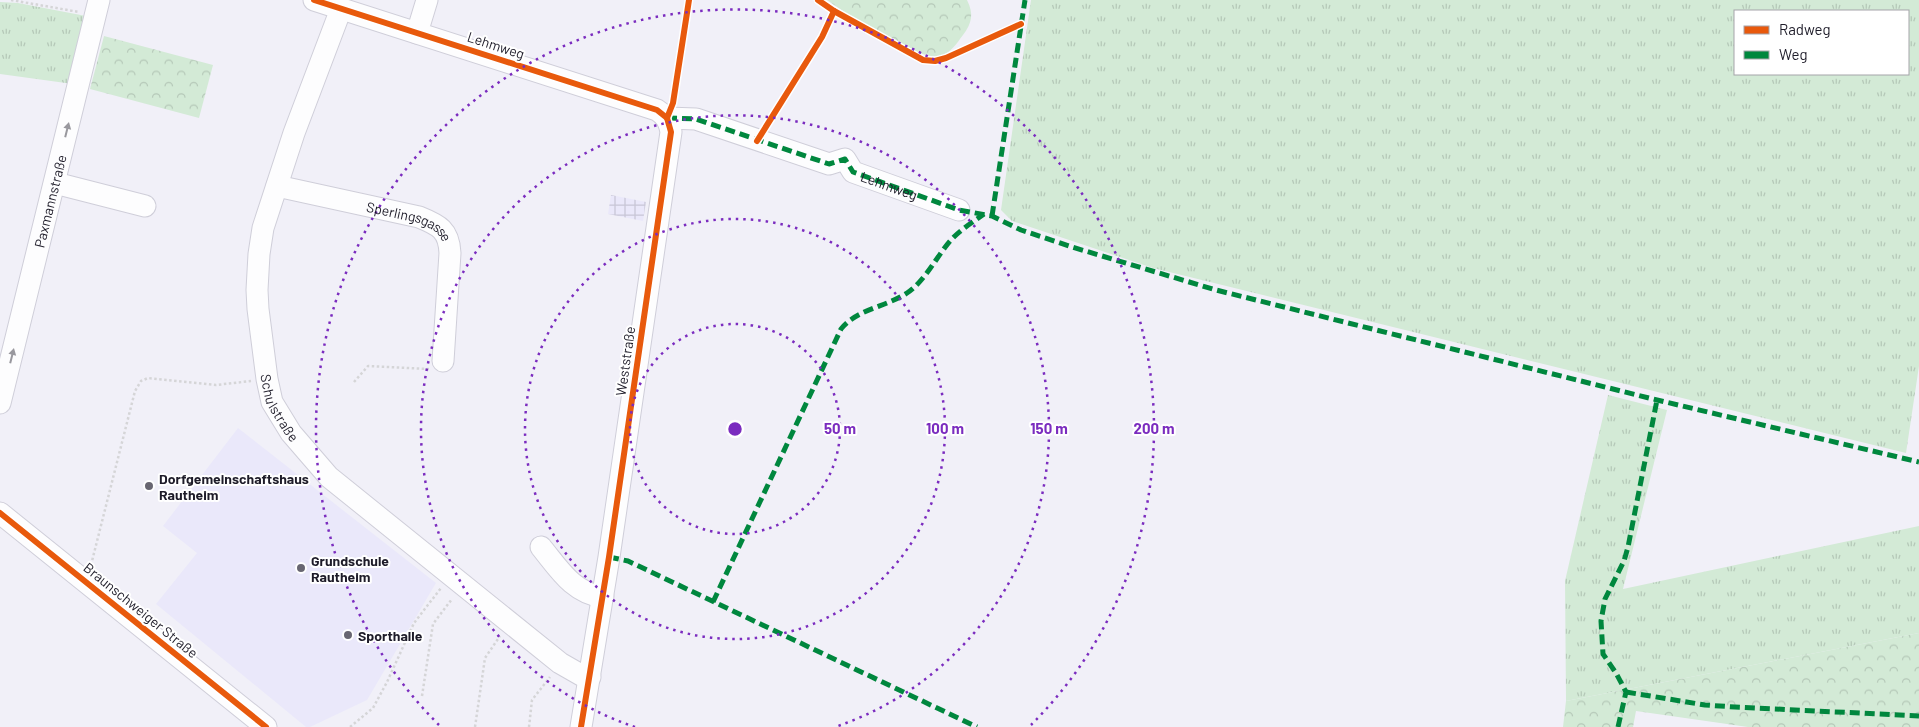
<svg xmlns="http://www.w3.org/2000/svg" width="1919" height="727" viewBox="0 0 1919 727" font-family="Barlow,sans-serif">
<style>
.built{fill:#eae8fa}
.industrial{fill:url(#industrial-grid)}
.grass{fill:url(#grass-tufts);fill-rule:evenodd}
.park{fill:url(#park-crowns)}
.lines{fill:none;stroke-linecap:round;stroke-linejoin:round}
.minor-casing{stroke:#cfced9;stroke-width:23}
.path{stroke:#d5d5d7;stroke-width:2.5;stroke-dasharray:2.5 2.5;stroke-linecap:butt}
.minor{stroke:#fdfdfe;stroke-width:21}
.quiet{stroke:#00873e;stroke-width:5;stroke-dasharray:10 5;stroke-linecap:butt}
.cycleway-casing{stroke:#fff;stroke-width:9}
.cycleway{stroke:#e8590c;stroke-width:6}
.oneway{fill:#99989e}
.ring{fill:none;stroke:#7b2cbf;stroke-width:2.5;stroke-dasharray:2.5 5}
.poi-dot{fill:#686671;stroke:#fff;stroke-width:2}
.labels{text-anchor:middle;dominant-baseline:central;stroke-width:4;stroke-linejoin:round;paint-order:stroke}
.street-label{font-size:14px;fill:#1e1c29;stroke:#fff}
.poi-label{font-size:14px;font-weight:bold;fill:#1e1c29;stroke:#fff;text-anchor:start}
.centre{fill:#7b2cbf;stroke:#fff;stroke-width:2.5}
.ring-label{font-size:15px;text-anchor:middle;font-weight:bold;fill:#7b2cbf;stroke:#fff;stroke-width:4;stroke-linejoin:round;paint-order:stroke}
</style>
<defs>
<pattern id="industrial-grid" width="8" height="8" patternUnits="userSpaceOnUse" patternTransform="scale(1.25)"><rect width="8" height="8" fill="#eae8fa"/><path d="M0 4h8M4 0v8" fill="none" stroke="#c8c6d6"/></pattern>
<pattern id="grass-tufts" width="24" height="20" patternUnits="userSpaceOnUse" patternTransform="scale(1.25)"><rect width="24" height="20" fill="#d3ead6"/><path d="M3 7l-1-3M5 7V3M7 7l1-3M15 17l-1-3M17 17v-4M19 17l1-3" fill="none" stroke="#b5c8b8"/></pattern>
<pattern id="park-crowns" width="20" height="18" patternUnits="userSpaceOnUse" patternTransform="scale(1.25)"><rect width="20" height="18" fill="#d3ead6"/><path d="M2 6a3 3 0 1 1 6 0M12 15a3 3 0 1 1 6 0" fill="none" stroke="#b5c8b8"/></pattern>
</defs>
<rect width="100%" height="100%" fill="#f1f0f8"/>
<!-- built -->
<path class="built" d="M238,428l198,155 -69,117 -57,27h-4l-150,-123 41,-51 -34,-27z"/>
<!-- industrial -->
<path class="industrial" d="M611,195l35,7 -3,19 -35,-7z"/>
<!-- grass -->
<g class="grass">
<path d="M1031,0h888v366l-13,87 -753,-185 -141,-47 -11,-11zM1735,11h173v63h-173z"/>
<path d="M0,2l18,1 68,13 -13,68 -73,-10z"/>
<path d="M1608,395l59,15 -44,179 296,-63v107l-353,68 -1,-120z"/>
</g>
<!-- park -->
<g class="park">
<path d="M827,0h140c7,14 5,23 -4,35 -6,8 -13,19 -23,21 -23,5 -93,-42 -113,-56z"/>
<path d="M104,36l109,29 -14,53 -109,-29z"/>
<path d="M1919,633v94h-171l-112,-16 -3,16h-70l3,-26z"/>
</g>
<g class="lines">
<defs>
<g id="minor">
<path d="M314,0l343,110c9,6 12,11 14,22l-62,425 -28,170"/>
<path id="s1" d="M341,9l-47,124 -31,95 -4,26 -2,36 1,19 9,70 5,23 19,31 38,44 231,186 21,12 9,2"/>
<path d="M417,33l10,-33"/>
<path id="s2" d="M667,118l29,1 133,45 16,-5 8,13 106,38"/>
<path d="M55,183l90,23"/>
<path id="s3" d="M277,186l142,31c20,8 30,13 31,36l-7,108"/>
<path id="s4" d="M0,403l99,-403"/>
<path d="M0,513l266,214"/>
<path d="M541,547c18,22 32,46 62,50"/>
</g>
</defs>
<!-- minor casing -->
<use href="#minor" class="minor-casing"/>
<!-- path -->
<g class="path">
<path d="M11,0l68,12"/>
<path d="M354,382l14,-16 61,3"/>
<path d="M91,565l44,-174 6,-10 7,-3 68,7 35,-4"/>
<path d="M422,696l11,-72 19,-25"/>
<path d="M350,727l23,-19 14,-26 27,-59 27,-35"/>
<path d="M475,727l10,-69 15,-22"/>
<path d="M529,727l3,-27 18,-23"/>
</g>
<!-- minor -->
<use href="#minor" class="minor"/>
<!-- quiet -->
<g class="quiet">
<path d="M667,118l29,1 133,45 16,-5 8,13 106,38 33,6 29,14 51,17 144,43 441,110 262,62"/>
<path d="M992,216l33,-216"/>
<path d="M609,557l19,4 349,166"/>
<path d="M713,602l128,-273c16,-20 45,-22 66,-36 19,-13 29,-36 44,-53 9,-10 22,-18 33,-26"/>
<path d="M1626,692l79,13 30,2 184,9"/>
<path d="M1618,727l8,-35 -10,-19 -13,-19 -2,-33 4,-22 19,-38 4,-14 29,-147"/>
</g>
<defs>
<g id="cycleway">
<path d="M314,0l343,110 10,8"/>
<path d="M818,0l16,11 89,49 12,1 11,-3 75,-34"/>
<path d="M757,141l65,-104 12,-26"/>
<path d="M0,513l266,214"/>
<path d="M581,727l28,-170 62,-425 -4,-14 6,-15 16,-103"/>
</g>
</defs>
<!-- cycleway casing -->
<use href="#cycleway" class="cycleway-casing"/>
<!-- cycleway -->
<use href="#cycleway" class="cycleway"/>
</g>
<!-- one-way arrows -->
<defs><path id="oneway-solid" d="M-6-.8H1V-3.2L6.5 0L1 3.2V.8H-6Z" transform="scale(1.25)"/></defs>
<g class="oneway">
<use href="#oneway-solid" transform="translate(67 130) rotate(-76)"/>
<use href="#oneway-solid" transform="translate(12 356) rotate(-76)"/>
</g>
<!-- distance rings -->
<g class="ring">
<circle cx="735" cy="429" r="105"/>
<circle cx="735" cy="429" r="210"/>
<path d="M635 727A314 314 0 1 1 835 727"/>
<path d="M439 725A419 419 0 1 1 1031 725"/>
</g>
<!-- markers -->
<g class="poi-dot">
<circle cx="149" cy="486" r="5"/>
<circle cx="301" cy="568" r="5"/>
<circle cx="348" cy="635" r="5"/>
</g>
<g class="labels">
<!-- street labels -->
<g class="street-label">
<text transform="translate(496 45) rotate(18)">Lehmweg</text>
<text stroke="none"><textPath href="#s2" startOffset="240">Lehmweg</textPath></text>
<text stroke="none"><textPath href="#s4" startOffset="208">Paxmannstraße</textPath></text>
<text stroke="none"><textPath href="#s3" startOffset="138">Sperlingsgasse</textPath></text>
<text transform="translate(625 361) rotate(-82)">Weststraße</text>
<text stroke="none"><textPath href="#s1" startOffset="416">Schulstraße</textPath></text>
<text transform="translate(141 610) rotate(39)">Braunschweiger Straße</text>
</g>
<!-- poi labels -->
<g class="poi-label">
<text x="159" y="478">Dorfgemeinschaftshaus<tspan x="159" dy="16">Rautheim</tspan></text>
<text x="311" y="560">Grundschule<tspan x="311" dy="16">Rautheim</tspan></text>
<text x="358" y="635">Sporthalle</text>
</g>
</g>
<circle cx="735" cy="429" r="8" class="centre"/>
<g class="ring-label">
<text x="840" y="434">50 m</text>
<text x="945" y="434">100 m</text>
<text x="1049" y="434">150 m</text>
<text x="1154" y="434">200 m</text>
</g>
<!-- legend -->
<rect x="1734" y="10" width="175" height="65" fill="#ffffff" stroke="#a5a4a9"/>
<rect x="1744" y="26" width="25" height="8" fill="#e8590c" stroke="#a5a4a9"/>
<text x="1779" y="35" font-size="15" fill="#1e1c29">Radweg</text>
<rect x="1744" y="51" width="25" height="8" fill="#00873e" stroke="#a5a4a9"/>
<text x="1779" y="60" font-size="15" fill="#1e1c29">Weg</text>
</svg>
